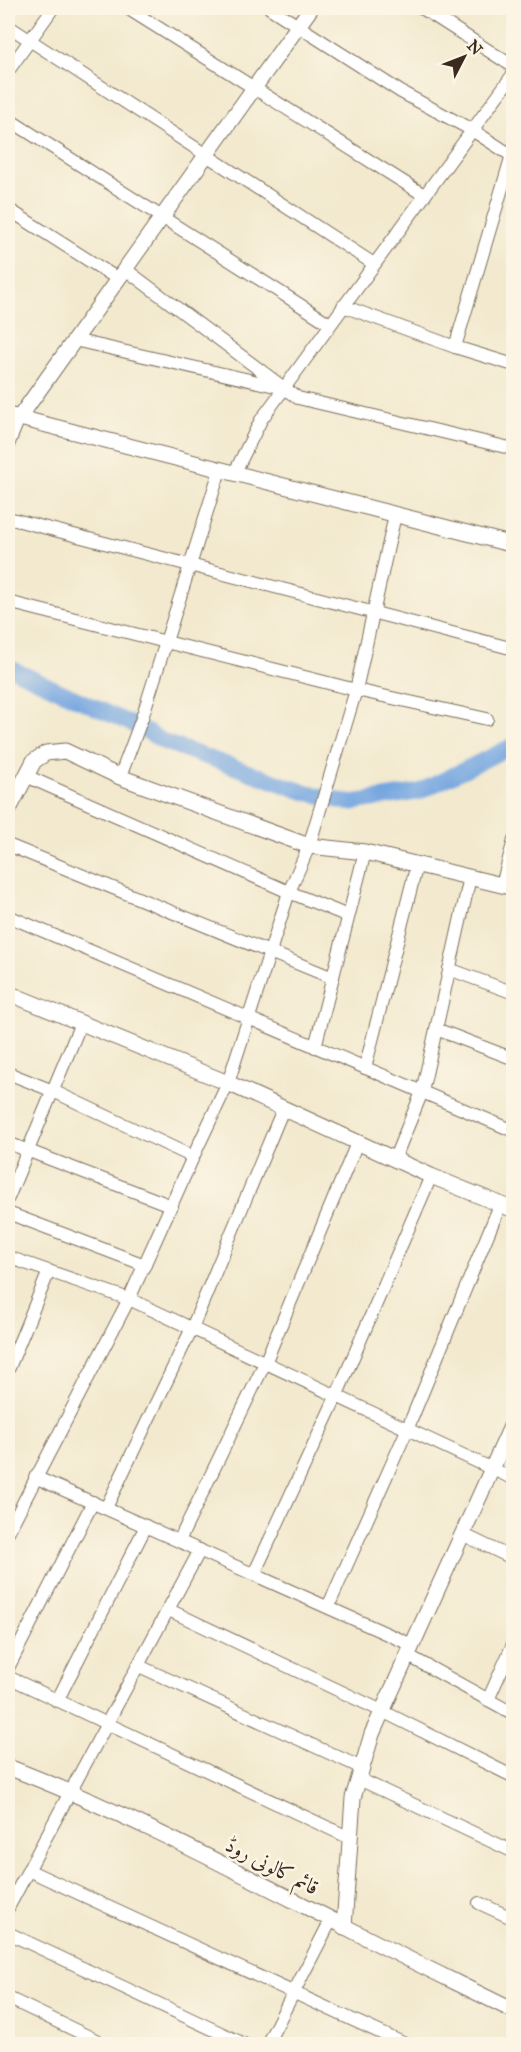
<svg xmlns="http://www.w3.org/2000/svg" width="521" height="2052" viewBox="0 0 521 2052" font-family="'IM FELL Great Primer',Amiri,serif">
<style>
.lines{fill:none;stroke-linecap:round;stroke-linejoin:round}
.canal{stroke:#74a6e0;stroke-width:16}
.minor-casing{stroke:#7b6d5c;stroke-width:14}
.tertiary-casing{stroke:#7b6d5c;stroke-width:17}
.minor{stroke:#fff;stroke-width:12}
.tertiary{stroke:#fff;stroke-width:15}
.labels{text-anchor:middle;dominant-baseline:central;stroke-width:5;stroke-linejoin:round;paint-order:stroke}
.street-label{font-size:21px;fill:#3b2a1e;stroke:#fcf5e5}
</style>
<rect width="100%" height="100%" fill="#fcf5e5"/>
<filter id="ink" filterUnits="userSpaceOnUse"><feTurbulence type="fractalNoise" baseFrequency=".0167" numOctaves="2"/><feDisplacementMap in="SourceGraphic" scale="12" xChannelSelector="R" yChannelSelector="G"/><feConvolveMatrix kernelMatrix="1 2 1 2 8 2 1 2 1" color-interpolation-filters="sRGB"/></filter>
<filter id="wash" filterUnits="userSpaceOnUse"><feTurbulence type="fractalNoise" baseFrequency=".008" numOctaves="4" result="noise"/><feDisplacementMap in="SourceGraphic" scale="24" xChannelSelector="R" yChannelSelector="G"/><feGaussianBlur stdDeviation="1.35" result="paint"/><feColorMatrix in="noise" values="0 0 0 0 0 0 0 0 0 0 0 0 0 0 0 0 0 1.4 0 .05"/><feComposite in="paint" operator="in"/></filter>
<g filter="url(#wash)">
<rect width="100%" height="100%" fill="#f2e9ce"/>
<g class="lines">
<!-- canal -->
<path class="canal" d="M8,667l136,63 20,12 140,50 45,11 70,-11 95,-47"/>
</g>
</g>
<g filter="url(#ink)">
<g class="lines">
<defs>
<g id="minor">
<path d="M127,8l297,187"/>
<path d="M270,8l131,84 71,38 42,27"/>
<path d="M422,8l92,59"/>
<path d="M8,26l366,238"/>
<path d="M8,71l45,-63"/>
<path d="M8,119l322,205"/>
<path d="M514,148l-59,199 59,18"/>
<path d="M8,209l110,70"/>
<path d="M343,306l112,41"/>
<path d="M74,340l210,48 -159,-119"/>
<path d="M284,388l14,10 216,51"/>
<path d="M8,445l11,-27"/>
<path d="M234,474l27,-54 253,-347"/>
<path d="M8,518l506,131"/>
<path d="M8,602l348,88 131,29"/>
<path d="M26,776l263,116 59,24"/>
<path d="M120,777l22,-59 78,-248"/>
<path d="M8,845l325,133"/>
<path d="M502,885l12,-45"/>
<path d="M8,916l506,215"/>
<path d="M449,969l65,24"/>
<path d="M436,1029l78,30"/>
<path d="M315,1047l50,-195"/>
<path d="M365,1068l52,-204"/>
<path d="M8,1073l45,18 140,66"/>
<path d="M8,1143l164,63"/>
<path d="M394,1160l28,-68 48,-215"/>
<path d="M8,1198l73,-175"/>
<path d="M8,1213l137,52"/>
<path d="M8,1257l121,42 385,180"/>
<path d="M8,1370l41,-99"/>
<path d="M35,1477l377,168"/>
<path d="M106,1508l86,-180 91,-219"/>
<path d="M8,1532l121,-233 64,-142 35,-74 61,-191 20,-46 47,-156 39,-175"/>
<path d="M462,1534l52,25"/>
<path d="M179,1541l86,-178 92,-220"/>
<path d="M254,1574l82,-177 95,-221"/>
<path d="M328,1607l79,-177 93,-225"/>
<path d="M169,1610l213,101 132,66"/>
<path d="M407,1655l107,59"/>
<path d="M139,1666l223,102"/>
<path d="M8,1668l85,-166"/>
<path d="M8,1677l342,161"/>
<path d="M488,1700l26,-58"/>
<path d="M57,1701l89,-175"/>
<path d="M359,1779l155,73"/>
<path d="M28,1870l377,174"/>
<path d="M479,1903l35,16"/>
<path d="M8,1908l192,-358"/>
<path d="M8,1933l236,111"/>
<path d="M8,1998l96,46"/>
<path d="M267,2044l64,-124"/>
</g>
<g id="tertiary">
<path d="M8,415l506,130"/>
<path d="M19,418l292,-410"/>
<path d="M8,811l26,-50 12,-8 19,-2 55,26 189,69 56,6 149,36"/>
<path d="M8,993l220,90 203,93 83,34"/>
<path d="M8,1767c115,44 224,102 334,158 56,30 114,57 172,86"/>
<path d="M344,1927l9,-129 19,-64 142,-314"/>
</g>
</defs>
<!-- minor casing -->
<use href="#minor" class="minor-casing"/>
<!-- tertiary casing -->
<use href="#tertiary" class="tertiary-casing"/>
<!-- minor -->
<use href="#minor" class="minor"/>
<!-- tertiary -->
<use href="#tertiary" class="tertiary"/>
</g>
</g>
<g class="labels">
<!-- street labels -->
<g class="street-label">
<text transform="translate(272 1866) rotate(27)">قائم کالونی روڈ</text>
</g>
</g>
<!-- margin -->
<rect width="521" height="2052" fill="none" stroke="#fcf5e5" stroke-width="30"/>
<!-- north arrow -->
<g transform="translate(464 57) rotate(48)" stroke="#fcf5e5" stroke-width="4.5" paint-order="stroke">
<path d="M0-4.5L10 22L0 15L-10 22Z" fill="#3b2a1e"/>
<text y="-9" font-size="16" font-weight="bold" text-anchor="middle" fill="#3b2a1e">N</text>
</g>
</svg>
